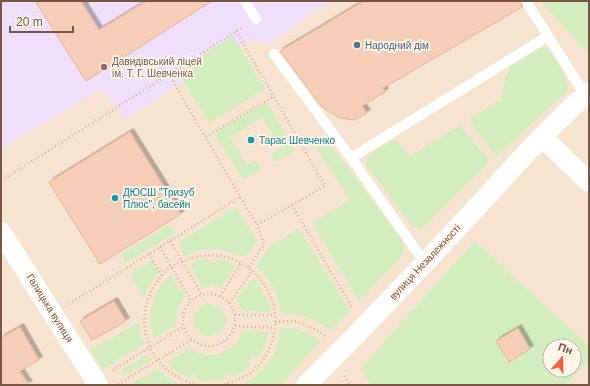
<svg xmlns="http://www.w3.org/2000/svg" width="590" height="386" viewBox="0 0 590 386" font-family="Helvetica,sans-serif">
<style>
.residential{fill:#f7e4d0;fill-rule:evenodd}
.education{fill:#efdffb}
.green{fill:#d3edbf;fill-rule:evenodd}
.building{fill:#f6ceb7;stroke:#eab396;filter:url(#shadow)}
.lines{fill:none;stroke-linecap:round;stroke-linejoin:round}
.path{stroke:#dbb19a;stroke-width:2.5;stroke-dasharray:1 3;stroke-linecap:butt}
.lane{stroke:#fff;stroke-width:10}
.street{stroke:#fff;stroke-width:20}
.service-dot{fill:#5c6f8a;stroke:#fff6ea;stroke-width:1.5}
.education-dot{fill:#8d6e63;stroke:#fff6ea;stroke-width:1.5}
.culture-dot{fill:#0f9aa8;stroke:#fff6ea;stroke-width:1.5}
.labels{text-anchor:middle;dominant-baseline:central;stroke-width:4;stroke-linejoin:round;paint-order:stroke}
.service-label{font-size:10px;fill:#4e5e75;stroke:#fff6ea;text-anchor:start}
.education-label{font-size:10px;fill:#785e54;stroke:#fff6ea;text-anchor:start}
.culture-label{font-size:10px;fill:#0d838f;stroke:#fff6ea;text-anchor:start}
.street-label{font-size:10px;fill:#785646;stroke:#fff6ea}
</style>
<defs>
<filter id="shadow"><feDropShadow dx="3.5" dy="-3.5" stdDeviation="0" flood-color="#0004"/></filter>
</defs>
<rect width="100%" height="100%" fill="#fef2e2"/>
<!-- residential -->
<path class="residential" d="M1,1h588v384h-588zM550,346h24v24h-24z"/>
<!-- education -->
<path class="education" d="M1,1h329l-61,43 -21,-4 -123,80 -23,-31 -101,60z"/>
<!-- green -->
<g class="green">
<path d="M540,1h49v53z"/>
<path d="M233,36l32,53 -56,34 -32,-53z"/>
<path d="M541,48h5l3,2c7,11 23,29 17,42l-69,64 -29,-36 34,-21 3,-21 3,-8 4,-5z"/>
<path d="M266,102l29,48 -20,12 -4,-7 11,-7 -20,-31 -32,20 17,28 9,-5 6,9 -19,11 -29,-47z"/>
<path d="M460,125l28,34v3l-3,4 -63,62c-6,1 -8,-1 -12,-5l-44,-59c0,-12 17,-17 26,-23l3,-1 3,2 11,15z"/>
<path d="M327,141l74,97c3,10 5,13 -2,21l-40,42 -46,-78 37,-23 -34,-53z"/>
<path d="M236,207l21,33 -6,11 -4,4 -3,2 -25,-8 -18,1 -16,6 -7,-13z"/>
<path d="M169,225l6,8 -49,30 -5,-9z"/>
<path d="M299,229l51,82 -19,20c-18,-14 -28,-16 -50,-17 -4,-22 -8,-32 -24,-47l12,-20z"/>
<path d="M475,241l114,105v15l-23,24h-196l-9,-17zM550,346h24v24h-24z"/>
<path d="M208,259l3,4 3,1 4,-5 9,3 9,4 -15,21 -10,-2 -9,3 -12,-24 10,-4z"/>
<path d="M152,260l7,12c-7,7 -13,15 -14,25h-2l-13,-22z"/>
<path d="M171,275l14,22c-8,9 -9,16 -9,28l-23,13 -3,-17 1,-14 4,-2v-2l-2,-3c4,-10 10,-18 18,-25z"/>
<path d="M253,278l9,11 -2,2 1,3 4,1 4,9 1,8 -28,-1 -3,-8 -3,-3z"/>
<circle cx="210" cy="320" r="16"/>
<path d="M139,322l1,13 4,9 -41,25 -12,-19z"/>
<path d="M280,328c15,0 29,4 41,13l-41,44h-38c14,-7 28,-21 34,-35 3,-7 3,-15 4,-22z"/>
<path d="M242,331l27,1c-2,9 -6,19 -12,26l-4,-2 -3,3 -1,2 1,4c-5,6 -14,14 -22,9h-2l-3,6 -10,1 -14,-1c-3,-5 -6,-7 -11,-2 -7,-4 -16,-9 -21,-15l23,-15c6,3 11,7 18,7 11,1 25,-6 30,-15 2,-3 3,-6 4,-9z"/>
<path d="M147,355l4,5 -27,15 -2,-5z"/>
<path d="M157,369c7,6 15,13 24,16h-52z"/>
</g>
<!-- building -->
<g class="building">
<path d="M35,1h46l18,29 47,-29h66l-126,80z"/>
<path d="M364,1h156l2,6 -139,81 2,4 -23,14 5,7 -13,7 -14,-2 -19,-12 -41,-55z"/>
<path d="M130,132l51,82 -81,50 -51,-82z"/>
<path d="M114,301l12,20 -34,19 -12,-19z"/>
<path d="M20,327l19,33 -19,11 9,14h-28v-47z"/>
<path d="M518,328l12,21 -21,13 -13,-21z"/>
</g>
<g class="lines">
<!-- path -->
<g class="path">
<path d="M236,31l89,155 -68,39 -52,-88 68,-40"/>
<path d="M169,74l36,63"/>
<path d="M1,181l242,-154"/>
<path d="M292,205l60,103"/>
<path d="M170,241l32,54"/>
<path d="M160,247l31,54"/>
<path d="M149,254l13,22"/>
<path d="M249,267l15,-23 -7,-19"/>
<circle cx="209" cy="320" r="26"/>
<path d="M220,296l21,-33"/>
<path d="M230,303l22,-32"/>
<path d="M69,304l171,-107"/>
<path d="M235,315h40"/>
<path d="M275,322c6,0 12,-1 17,-1 12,2 23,8 33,15"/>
<path d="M235,326l40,2"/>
<path d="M113,370l71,-44"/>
<path d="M344,376l6,9"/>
<path d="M118,384l73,-44"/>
<path d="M198,385c-17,-4 -31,-13 -42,-27 -21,-30 -12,-74 18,-93 3,-2 6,-3 9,-4 20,-8 39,-8 58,2 2,2 6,3 8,5 9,7 15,16 20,25 13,24 5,61 -16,78 -10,7 -19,10 -30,14"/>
</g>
<!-- lane -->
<g class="lane">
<path d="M245,1l11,18"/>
<path d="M526,1l59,94"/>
<path d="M274,54l77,104 74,105"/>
<path d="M351,158l197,-122"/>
</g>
<!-- street -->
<g class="street">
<path d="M542,137l47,45"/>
<path d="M1,232l97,153"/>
<path d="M306,385c54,-53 106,-108 158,-164 41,-44 80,-90 125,-129"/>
</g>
</g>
<!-- markers -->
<circle class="service-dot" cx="357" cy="45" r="4"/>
<circle class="education-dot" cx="104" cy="67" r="4"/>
<g class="culture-dot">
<circle cx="251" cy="140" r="4"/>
<circle cx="115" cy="198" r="4"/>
</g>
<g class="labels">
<!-- service labels -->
<g class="service-label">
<text x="365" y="45">Народний дім</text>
</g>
<!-- education labels -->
<g class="education-label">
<text x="112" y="61">Давидівський ліцей<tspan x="112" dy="12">ім. Т. Г. Шевченка</tspan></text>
</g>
<!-- culture labels -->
<g class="culture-label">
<text x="259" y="140">Тарас Шевченко</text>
<text x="123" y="192">ДЮСШ "Тризуб<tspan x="123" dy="12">Плюс", басейн</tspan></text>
</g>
<!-- street labels -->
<g class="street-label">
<text transform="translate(425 262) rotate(-47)">вулиця Незалежності</text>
<text transform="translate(50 308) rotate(58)">Галицька вулиця</text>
</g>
</g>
<!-- border -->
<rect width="590" height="386" fill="none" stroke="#785646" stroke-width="4"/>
<!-- north arrow -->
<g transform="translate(562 358) rotate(20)"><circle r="19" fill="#fff6ea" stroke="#c9b6a8"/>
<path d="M0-3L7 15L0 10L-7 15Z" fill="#f45f3c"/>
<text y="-6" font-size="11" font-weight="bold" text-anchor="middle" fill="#785646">Пн</text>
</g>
<!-- scale -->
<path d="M10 26v6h63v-6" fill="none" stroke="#785646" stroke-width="2"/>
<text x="16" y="26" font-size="12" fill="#785646" stroke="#fff6ea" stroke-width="3" paint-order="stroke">20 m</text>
</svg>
